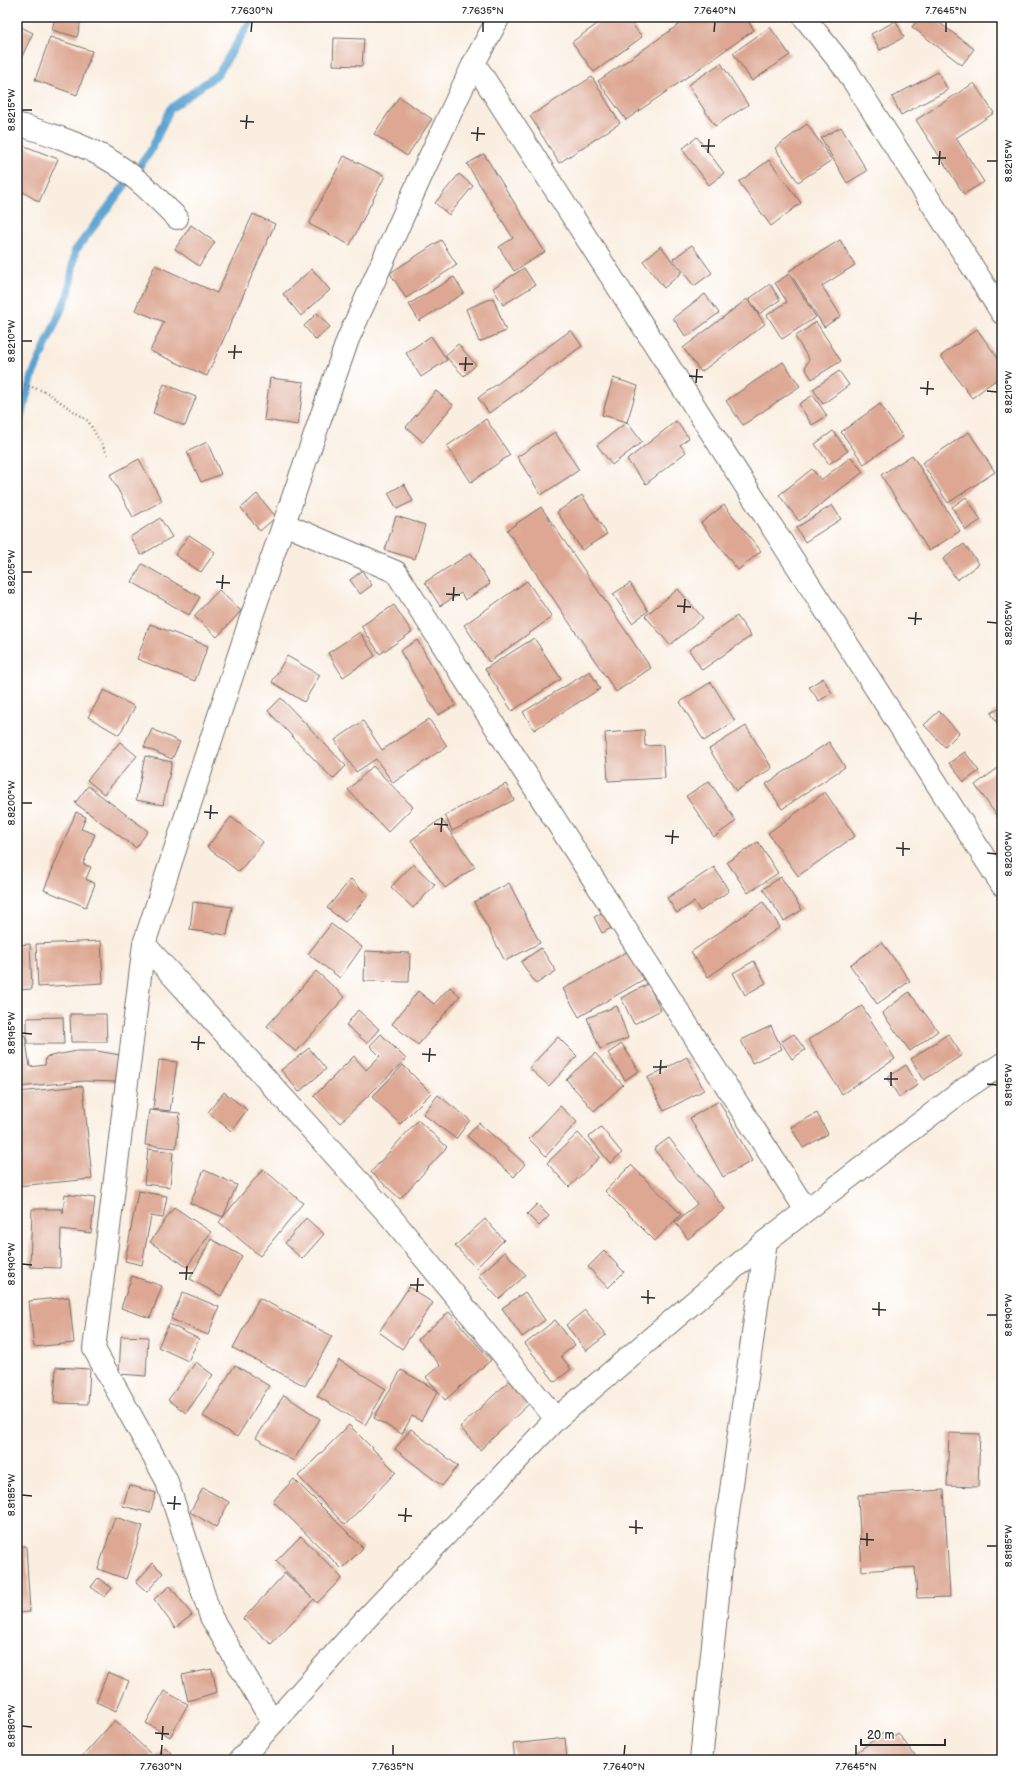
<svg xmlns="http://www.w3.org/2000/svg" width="1019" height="1777" viewBox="0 0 1019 1777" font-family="'Balsamiq Sans',sans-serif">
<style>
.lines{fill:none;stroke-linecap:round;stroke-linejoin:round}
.stream{stroke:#58a1cf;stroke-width:8}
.building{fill:#dda793}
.minor-casing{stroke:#736f6a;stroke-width:24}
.path{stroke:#736f6a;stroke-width:2.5;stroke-dasharray:1 3;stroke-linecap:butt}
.minor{stroke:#fff;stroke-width:22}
.ticks{fill:none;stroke:#2b2b2b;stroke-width:1.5}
.neatline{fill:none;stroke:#2b2b2b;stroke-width:1.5}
.ticks-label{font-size:10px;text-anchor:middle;fill:#2b2b2b}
</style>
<rect width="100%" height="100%" fill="#fff"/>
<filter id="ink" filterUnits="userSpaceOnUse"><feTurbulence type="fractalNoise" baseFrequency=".025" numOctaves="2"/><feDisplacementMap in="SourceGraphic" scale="8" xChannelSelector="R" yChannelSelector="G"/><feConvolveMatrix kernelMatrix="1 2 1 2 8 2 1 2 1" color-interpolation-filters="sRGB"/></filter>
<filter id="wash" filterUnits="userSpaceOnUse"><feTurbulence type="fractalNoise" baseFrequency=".012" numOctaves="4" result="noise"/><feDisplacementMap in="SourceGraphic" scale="16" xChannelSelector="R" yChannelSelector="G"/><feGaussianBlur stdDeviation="0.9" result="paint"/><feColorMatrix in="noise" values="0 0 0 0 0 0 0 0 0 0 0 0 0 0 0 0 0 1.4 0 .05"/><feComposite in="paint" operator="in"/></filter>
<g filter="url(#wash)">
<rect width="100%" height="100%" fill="#faeee0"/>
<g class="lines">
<!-- stream -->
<path class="stream" d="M17,429l16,-55 36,-82 6,-41 75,-99 20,-43 48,-35 35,-57"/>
</g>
<g id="blocks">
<!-- building -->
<g class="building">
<path d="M55,17h27l-5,20 -25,-7z"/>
<path d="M607,17h20l15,20 -48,35 -22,-30z"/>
<path d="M690,17h55l9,13 -128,90 -28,-39z"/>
<path d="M920,17h12l42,32 -12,16 -50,-38z"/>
<path d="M896,21l8,16 -24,13 -9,-16z"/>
<path d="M17,25l16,8 -16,34z"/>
<path d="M770,27l20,28 -38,26 -19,-28z"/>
<path d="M50,37l42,14 -15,44 -42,-15z"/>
<path d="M334,38l30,1 -2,27 -29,-1z"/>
<path d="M721,63l27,42 -33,21 -27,-41z"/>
<path d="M938,72l10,18 -47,25 -9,-18z"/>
<path d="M592,77l28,46 -61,40 -29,-47z"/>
<path d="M974,83l20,30 -38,25 28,44 -20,12 -48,-74z"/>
<path d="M399,97l33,22 -25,37 -33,-22z"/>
<path d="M807,124l25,36 -34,22 -23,-34z"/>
<path d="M841,127l26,44 -20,12 -26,-45z"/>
<path d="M697,137l27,36 -15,12 -27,-36z"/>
<path d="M17,143l41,16 -19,43 -22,-14z"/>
<path d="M484,154l61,98 -31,19 -15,-24 14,-9 -46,-74z"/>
<path d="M344,156l41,20 -35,69 -41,-21z"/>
<path d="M769,160l32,43 -30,23 -32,-44z"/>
<path d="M459,174l14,12 -24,29 -14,-12z"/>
<path d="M253,214l22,10 -68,152 -57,-25 14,-29 -29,-12 20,-45 62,28z"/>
<path d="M191,225l24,17 -16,24 -24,-17z"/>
<path d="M441,240l16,25 -51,33 -16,-25z"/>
<path d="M840,240l15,25 -33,21 19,30 -17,11 -35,-56z"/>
<path d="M692,245l20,28 -18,13 -21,-27z"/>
<path d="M661,246l20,27 -17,15 -21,-27z"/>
<path d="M524,268l11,17 -32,20 -10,-17z"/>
<path d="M312,269l18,21 -29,26 -18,-22z"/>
<path d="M789,274l27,43 -34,22 -15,-24 20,-13 -12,-19z"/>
<path d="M454,277l10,16 -45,28 -10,-17z"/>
<path d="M770,284l10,16 -21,14 -10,-15z"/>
<path d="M705,294l14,19 -33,24 -13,-19z"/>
<path d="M493,298l13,33 -27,11 -13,-33z"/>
<path d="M747,299l18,25 -64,48 -18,-24z"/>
<path d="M317,313l13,14 -14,13 -12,-14z"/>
<path d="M816,322l25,39 -29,18 -7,-11 4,-9 -14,-22z"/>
<path d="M977,329l25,35v11l-30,23 -31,-42z"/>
<path d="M571,330l11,16 -93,67 -11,-15z"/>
<path d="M431,336l16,24 -26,17 -15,-24z"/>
<path d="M458,344l18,21 -12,11 -19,-20z"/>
<path d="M783,362l17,24 -57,39 -17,-24z"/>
<path d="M839,371l10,14 -26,19 -10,-15z"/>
<path d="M270,378l34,4 -6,43 -34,-5z"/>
<path d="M613,378l25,8 -11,36 15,20 -30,23 -15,-20 30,-23 -25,-7z"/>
<path d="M164,384l32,13 -11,29 -32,-13z"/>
<path d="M436,391l17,14 -30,37 -17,-15z"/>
<path d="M813,395l14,21 -15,9 -13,-21z"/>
<path d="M880,404l23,33 -39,27 -23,-32z"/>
<path d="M486,419l24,36 -39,27 -24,-36z"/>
<path d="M676,421l13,17 -9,7 6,7 -40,32 -19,-24z"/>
<path d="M833,431l15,20 -19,13 -14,-20z"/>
<path d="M555,432l24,38 -38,25 -24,-38z"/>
<path d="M969,432l26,40 -47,31 -26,-40z"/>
<path d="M207,442l14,32 -20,8 -14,-30z"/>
<path d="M912,455l48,76 -31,20 -48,-76z"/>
<path d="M851,457l12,15 -64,49 -20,-26 33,-26 9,11z"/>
<path d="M139,459l23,42 -29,16 -23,-42z"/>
<path d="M404,484l9,17 -16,8 -9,-16z"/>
<path d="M257,494l19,23 -16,14 -19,-23z"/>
<path d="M582,495l25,39 -25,16 -25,-38z"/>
<path d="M966,497l15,23 -15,10 -14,-23z"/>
<path d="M724,505l37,46 -23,19 -37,-47z"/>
<path d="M832,505l9,14 -36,23 -9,-14z"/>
<path d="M541,507l110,161 -35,24 -109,-162z"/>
<path d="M396,516l29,9 -10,34 -30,-9z"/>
<path d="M160,518l12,19 -31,18 -11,-18z"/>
<path d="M189,535l26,17 -14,20 -26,-17z"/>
<path d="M964,544l15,20 -22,16 -14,-21z"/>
<path d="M471,553l19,31 -25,16 -4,-7 -21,13 -15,-24z"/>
<path d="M142,564l58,33 -11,18 -57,-33z"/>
<path d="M362,571l10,14 -12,9 -10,-14z"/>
<path d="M527,581l25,36 -63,45 -25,-37z"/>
<path d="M630,583l18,28 -16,12 -19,-29z"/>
<path d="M678,589l25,29 -33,27 -25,-29z"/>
<path d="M219,590l22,21 -24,26 -23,-21z"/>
<path d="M394,605l18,27 -32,22 -19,-28z"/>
<path d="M737,616l14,20 -49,34 -13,-20z"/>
<path d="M150,624l58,22 -13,35 -58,-22z"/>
<path d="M360,632l15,24 -32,21 -15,-24z"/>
<path d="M534,638l27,41 -49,32 -27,-42z"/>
<path d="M417,640l39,65 -18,10 -38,-64z"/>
<path d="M287,656l33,19 -16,27 -32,-20z"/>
<path d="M590,671l10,18 -66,41 -11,-18z"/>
<path d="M823,678l9,15 -13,8 -10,-14z"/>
<path d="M711,682l24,39 -31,20 -24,-39z"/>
<path d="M104,690l31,17 -16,28 -31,-18z"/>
<path d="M281,698l65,68 -13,13 -65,-68z"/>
<path d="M1002,707v24l-11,-18z"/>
<path d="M939,711l20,22 -14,14 -21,-22z"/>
<path d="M429,719l18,27 -54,37 -17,-24 -20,13 -21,-32 28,-19 19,29z"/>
<path d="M746,726l26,42 -36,23 -27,-42z"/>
<path d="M152,729l28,13 -8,17 -28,-12z"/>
<path d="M644,730l1,16 18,-1 2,33 -57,3 -3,-48z"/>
<path d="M120,742l17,14 -33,38 -17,-14z"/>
<path d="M829,742l16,25 -63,42 -16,-25z"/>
<path d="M965,752l14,19 -15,11 -15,-19z"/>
<path d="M145,756l27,6 -9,43 -27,-5z"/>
<path d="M1002,765v58l-27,-38z"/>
<path d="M373,766l40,41 -25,25 -40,-42z"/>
<path d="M709,781l27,40 -22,16 -28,-41z"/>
<path d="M506,784l8,16 -62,31 -7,-16z"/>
<path d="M88,786l60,45 -12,17 -61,-45z"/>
<path d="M825,792l30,44 -57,40 -30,-43z"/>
<path d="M76,812l10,5 -5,12 14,5 -12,30 8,3 -5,12 9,5 -9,23 -42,-17z"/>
<path d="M231,817l32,25 -24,30 -32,-25z"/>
<path d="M441,819l34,48 -30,21 -34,-48z"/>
<path d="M758,842l20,31 -30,20 -21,-31z"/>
<path d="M413,864l22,21 -22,23 -22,-21z"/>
<path d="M714,867l15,24 -29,20 -6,-9 -17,11 -10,-15z"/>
<path d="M781,877l21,33 -18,11 -21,-32z"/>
<path d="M351,879l17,17 -23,26 -18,-14z"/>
<path d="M509,883l31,60 -35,18 -31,-59z"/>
<path d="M193,902l39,5 -5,28 -37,-5z"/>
<path d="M763,902l17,25 -72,50 -17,-25z"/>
<path d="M607,910l8,16 -13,7 -8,-16z"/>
<path d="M331,924l31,23 -22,31 -32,-24z"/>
<path d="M101,941l2,42 -65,4 -2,-43z"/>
<path d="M882,942l28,39 -33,23 -27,-39z"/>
<path d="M30,944l2,45 -15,1v-45z"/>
<path d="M541,948l15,23 -20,13 -15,-22z"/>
<path d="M630,950l16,28 -67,39 -16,-28z"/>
<path d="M365,951l45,2 -1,29 -45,-1z"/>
<path d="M754,961l12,22 -21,12 -12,-22z"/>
<path d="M316,971l29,26 -49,55 -29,-26z"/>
<path d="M648,984l13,26 -27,14 -13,-26z"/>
<path d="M450,987l10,9 -42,49 -26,-21 26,-33 16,13z"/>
<path d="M909,992l29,39 -28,20 -28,-38z"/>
<path d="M617,1006l11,32 -28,11 -13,-31z"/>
<path d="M862,1006l33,53 -53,35 -34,-54z"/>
<path d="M358,1010l21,19 -12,14 -21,-18z"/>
<path d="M70,1014h36l1,28h-36z"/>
<path d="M63,1017l1,27h-37v-26z"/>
<path d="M771,1026l11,23 -30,14 -11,-23z"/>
<path d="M381,1034l25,25 -66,64 -26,-27 40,-40 12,14 14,-14 -10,-10z"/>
<path d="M794,1034l11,16 -13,9 -11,-17z"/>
<path d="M948,1034l14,21 -38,25 -13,-21z"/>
<path d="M25,1035l5,32 15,-2 1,-8 31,-6h20l23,4 -3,27 -32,-1 -68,6v-51z"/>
<path d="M558,1037l19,19 -28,30 -20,-18z"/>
<path d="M622,1044l17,27 -14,9 -17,-27z"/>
<path d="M309,1048l17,21 -27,23 -18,-22z"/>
<path d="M595,1053l28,32 -29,26 -28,-32z"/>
<path d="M687,1057l17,33 -40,21 -17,-33z"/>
<path d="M159,1060l18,2 -7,49 -17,-2z"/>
<path d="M403,1065l28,28 -31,31 -28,-27z"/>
<path d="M906,1065l12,20 -19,12 -12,-19z"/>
<path d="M83,1086l9,93 -75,7v-53h3l-3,-41z"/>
<path d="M224,1092l23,18 -16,21 -23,-19z"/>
<path d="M438,1095l32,25 -14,19 -33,-25z"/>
<path d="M719,1101l33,60 -29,16 -33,-59z"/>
<path d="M560,1106l17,16 -31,34 -17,-17z"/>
<path d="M149,1110l31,3 -4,35 -31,-3z"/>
<path d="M817,1113l11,21 -25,14 -12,-21z"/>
<path d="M418,1120l29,27 -47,52 -29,-27z"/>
<path d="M479,1123l46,41 -11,13 -47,-41z"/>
<path d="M601,1127l21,26 -12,10 -21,-26z"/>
<path d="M578,1133l22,24 -31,30 -22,-24z"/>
<path d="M669,1138l56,71 -37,30 -13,-17 22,-18 -43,-55z"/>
<path d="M148,1149l25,3 -3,35 -26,-3z"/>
<path d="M631,1165l50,49 -26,27 -50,-50z"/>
<path d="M263,1169l40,34 -43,53 -41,-34z"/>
<path d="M204,1170l33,15 -14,32 -33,-14z"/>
<path d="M138,1191l29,5 -4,22 -12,-2 -9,49 -17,-4z"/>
<path d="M65,1194l30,4 -4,35 -30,-4 -1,39 -30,-1 2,-58h30l1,4z"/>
<path d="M537,1204l12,12 -10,10 -12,-12z"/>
<path d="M174,1207l37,25 -24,35 -37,-25z"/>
<path d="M306,1218l18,16 -22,25 -17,-16z"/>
<path d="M485,1219l19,21 -28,28 -21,-22z"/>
<path d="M211,1239l31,17 -21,40 -31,-17z"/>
<path d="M604,1251l20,21 -16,16 -20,-21z"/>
<path d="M505,1252l21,23 -27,24 -21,-23z"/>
<path d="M132,1276l30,10 -12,32 -29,-10z"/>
<path d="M409,1287l24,16 -31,46 -23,-17z"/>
<path d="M183,1292l36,15 -11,28 -37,-16z"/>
<path d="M525,1292l20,28 -23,17 -20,-29z"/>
<path d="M69,1297l5,46 -40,4 -5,-46z"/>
<path d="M259,1298l73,38 -27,50 -72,-38z"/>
<path d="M585,1310l21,25 -20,16 -20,-26z"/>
<path d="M449,1312l42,48 -46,40 -7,-9 -17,30 -9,-5 -10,18 -28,-16 27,-48 37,21 -12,-14 14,-12 -22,-26z"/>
<path d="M555,1320l20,25 -14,11 10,13 -16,13 -30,-38z"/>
<path d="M169,1324l30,15 -11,22 -30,-14z"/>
<path d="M121,1336l27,1 -2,39 -27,-2z"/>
<path d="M339,1360l47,29 -21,36 -48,-29z"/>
<path d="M196,1362l17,13 -27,38 -18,-13z"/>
<path d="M235,1365l34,21 -32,51 -34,-21z"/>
<path d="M56,1367l34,2 -2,35 -34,-1z"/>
<path d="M510,1380l21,22 -51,48 -20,-23z"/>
<path d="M284,1395l36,24 -27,42 -37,-23z"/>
<path d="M349,1425l47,47 -51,53 -47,-49z"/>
<path d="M411,1429l47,37 -16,20 -47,-37z"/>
<path d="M949,1433l31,1 -2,53 -31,-1z"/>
<path d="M294,1479l69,69 -21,21 -69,-68z"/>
<path d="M129,1485l27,8 -6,20 -27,-7z"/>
<path d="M203,1488l26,14 -13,25 -26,-15z"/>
<path d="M944,1490l6,107 -33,1 -2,-31 -53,4 -4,-76z"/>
<path d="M115,1517l28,9 -17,53 -28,-10z"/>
<path d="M301,1536l41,42 -25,25 -3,-4 -43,45 -28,-25 42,-46 27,25 -36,-37z"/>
<path d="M17,1546h9l4,66 -13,1z"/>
<path d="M153,1563l10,10 -16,19 -11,-10z"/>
<path d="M98,1578l14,10 -7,9 -14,-10z"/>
<path d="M170,1586l22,29 -17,13 -21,-29z"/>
<path d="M212,1669l5,23 -29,9 -6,-26z"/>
<path d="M108,1672l21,9 -13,30 -20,-9z"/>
<path d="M164,1691l24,13 -18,33 -24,-14z"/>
<path d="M115,1720l37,35 -5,5h-68z"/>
<path d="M883,1733l5,7 10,-7 20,27h-67l-2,-2z"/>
<path d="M565,1738l2,22h-52l-2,-16z"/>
<path d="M165,1747l13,13h-25z"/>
</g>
</g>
</g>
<g filter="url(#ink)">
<use href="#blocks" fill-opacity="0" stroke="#736f6a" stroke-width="1"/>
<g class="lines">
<defs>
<g id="minor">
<path d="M804,17l43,54 155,242"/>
<path d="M474,63l528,822"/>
<path d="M17,124c29,9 60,18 87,33 28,15 51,39 73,61"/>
<path d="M284,524l112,48 410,638"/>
<path d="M144,944l246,272 166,203"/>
<path d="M273,1723l-62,-106 -45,-138 -72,-130 50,-405 105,-320 99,-285 77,-172 49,-104 25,-46"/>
<path d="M240,1760l125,-140 191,-201 210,-178 200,-153 36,-24"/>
<path d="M701,1760l22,-212 43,-307"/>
</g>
</defs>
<!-- minor casing -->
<use href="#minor" class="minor-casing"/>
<!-- path -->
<path class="path" d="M17,382l29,10 42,29 20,34"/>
<!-- minor -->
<use href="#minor" class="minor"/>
</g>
</g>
<!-- ticks -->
<path class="ticks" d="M251,32l1,-10M483,32v-10M714,32l1,-10M946,32v-10M22,110h10M240,121l14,1M246,129l1,-14M471,133l14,1M477,141l1,-14M701,146h14M708,153l1,-14M932,158h14M987,161h10M939,165l1,-14M22,341h10M228,352h14M234,359l1,-14M459,364h14M465,371l1,-14M689,376l14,1M696,383l1,-14M920,388l14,1M987,391l10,1M927,395l1,-14M22,572h10M216,582l14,1M222,589l1,-14M446,594l14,1M453,601l1,-14M677,606l14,1M684,613l1,-14M908,618l14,1M987,622l10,1M915,625l1,-13M22,803h10M204,812l14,1M210,819l1,-14M434,824l14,1M441,832l1,-14M665,836l14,1M672,844l1,-14M896,848l14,1M987,853l10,1M903,856v-14M22,1033l10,1M191,1042l14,1M198,1050l1,-14M422,1054l14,1M429,1062l1,-14M653,1067h14M660,1074l1,-14M884,1079h14M987,1084l10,1M891,1086v-14M22,1264l10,1M179,1273h14M186,1280l1,-14M410,1285h14M417,1292l1,-14M641,1297l14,1M648,1304v-14M872,1309l14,1M987,1315h10M879,1316v-14M22,1495l10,1M167,1503l14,1M174,1510l1,-14M398,1515l14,1M405,1522l1,-14M629,1527l14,1M636,1534v-14M860,1539l14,1M867,1546v-13M987,1546h10M22,1726l10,1M155,1733l14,1M162,1740l1,-14M161,1755l1,-10M393,1755v-10M624,1755l1,-10M856,1755v-10"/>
<!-- margin -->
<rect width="1019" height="1777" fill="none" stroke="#fff" stroke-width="44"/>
<!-- scale -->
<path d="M861 1739v6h84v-6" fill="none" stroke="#2b2b2b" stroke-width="2"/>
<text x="867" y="1739" font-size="12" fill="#2b2b2b" stroke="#ffffff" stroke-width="3" paint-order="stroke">20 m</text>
<rect x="22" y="22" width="975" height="1733" class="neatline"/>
<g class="ticks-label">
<text x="252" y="14">7.7630°N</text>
<text x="483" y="14">7.7635°N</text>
<text x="715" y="14">7.7640°N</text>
<text x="946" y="14">7.7645°N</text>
<text transform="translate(11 110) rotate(-90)" y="4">8.8215°W</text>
<text transform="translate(1008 161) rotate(-90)" y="4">8.8215°W</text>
<text transform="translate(11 341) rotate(-90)" y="4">8.8210°W</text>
<text transform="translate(1008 392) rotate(-90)" y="4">8.8210°W</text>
<text transform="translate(11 572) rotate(-90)" y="4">8.8205°W</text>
<text transform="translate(1008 623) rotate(-90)" y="4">8.8205°W</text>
<text transform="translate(11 803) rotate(-90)" y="4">8.8200°W</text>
<text transform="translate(1008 854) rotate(-90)" y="4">8.8200°W</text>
<text transform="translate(11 1033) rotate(-90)" y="4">8.8195°W</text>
<text transform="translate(1008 1085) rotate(-90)" y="4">8.8195°W</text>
<text transform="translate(11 1264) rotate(-90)" y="4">8.8190°W</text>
<text transform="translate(1008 1315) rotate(-90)" y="4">8.8190°W</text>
<text transform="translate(11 1495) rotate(-90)" y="4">8.8185°W</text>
<text transform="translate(1008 1546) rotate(-90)" y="4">8.8185°W</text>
<text transform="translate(11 1726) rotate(-90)" y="4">8.8180°W</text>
<text x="161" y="1770">7.7630°N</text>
<text x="393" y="1770">7.7635°N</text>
<text x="624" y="1770">7.7640°N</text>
<text x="856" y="1770">7.7645°N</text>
</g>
</svg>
